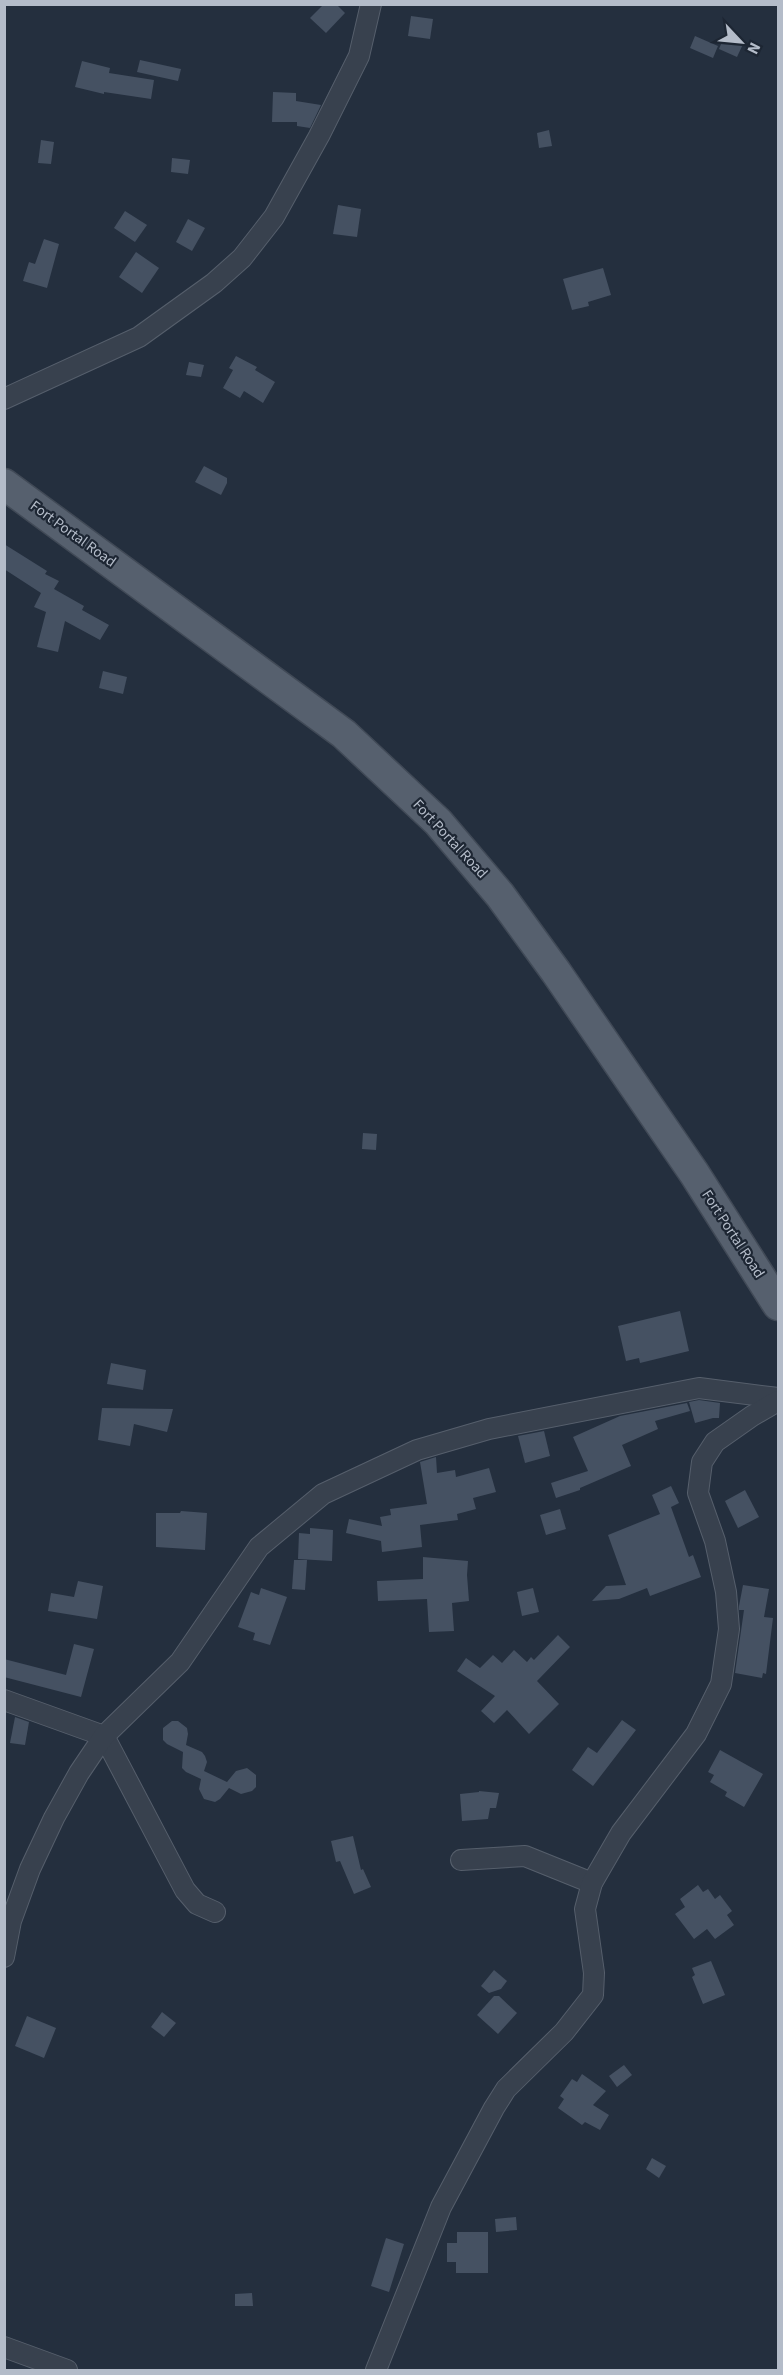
<svg xmlns="http://www.w3.org/2000/svg" width="783" height="2375" viewBox="0 0 783 2375" font-family="'Source Sans 3',sans-serif">
<style>
.building{fill:#455162}
.lines{fill:none;stroke-linecap:round;stroke-linejoin:round}
.street-casing{stroke:#565f6c;stroke-width:22}
.primary-casing{stroke:#414a57;stroke-width:33}
.street{stroke:#38414e;stroke-width:20}
.primary{stroke:#56606e;stroke-width:30}
.labels{text-anchor:middle;dominant-baseline:central;stroke-width:4.5;stroke-linejoin:round;paint-order:stroke}
.street-label{font-size:15px;fill:#b4bcc9;stroke:#1d2633}
</style>
<rect width="100%" height="100%" fill="#242f3e"/>
<!-- building -->
<g class="building">
<path d="M324,4h12l9,9 -19,20 -16,-15z"/>
<path d="M411,16l22,3 -3,20 -22,-3z"/>
<path d="M725,34l19,8 -7,15 -18,-8z"/>
<path d="M695,36l23,10 -5,12 -23,-10z"/>
<path d="M140,60l41,9 -3,12 -41,-9z"/>
<path d="M82,61l28,7 -1,5 45,7 -3,19 -47,-7v2l-29,-7z"/>
<path d="M273,92l23,1v8l25,4 -11,23 -13,-2v-4h-25z"/>
<path d="M549,130l3,16 -13,2 -2,-15z"/>
<path d="M41,140l13,2 -3,22 -13,-1z"/>
<path d="M172,158l18,2 -2,14 -17,-2z"/>
<path d="M338,205l23,4 -4,28 -24,-3z"/>
<path d="M125,211l22,14 -12,17 -21,-14z"/>
<path d="M188,219l17,9 -13,23 -16,-9z"/>
<path d="M44,239l15,5 -12,44 -24,-7 6,-19 6,2z"/>
<path d="M136,252l23,16 -17,25 -23,-16z"/>
<path d="M603,268l8,27 -23,7 1,4 -17,4 -9,-31z"/>
<path d="M236,356l21,11 -2,3 20,12 -12,21 -19,-12 -4,7 -17,-10 10,-18 -4,-2z"/>
<path d="M189,362l15,3 -3,12 -15,-2z"/>
<path d="M204,466l23,12v5l-6,12 -26,-13z"/>
<path d="M4,544l43,27 -2,3 14,7 -5,8 30,17 -2,4 27,15 -9,15 -35,-19 -7,31 -21,-5 9,-35 -12,-5 7,-14 -37,-24z"/>
<path d="M103,671l24,6 -4,17 -24,-6z"/>
<path d="M363,1133l14,1 -1,16 -14,-1z"/>
<path d="M680,1311l9,40 -49,12 -1,-5 -13,3 -8,-35z"/>
<path d="M111,1363l35,7 -3,20 -36,-6z"/>
<path d="M699,1400l21,3 -1,15h-6l-18,5 -6,-21z"/>
<path d="M687,1403l3,8 -35,10 3,8 -36,16 9,21 -51,22v2l-24,8 -5,-15 37,-12 -15,-34 47,-21z"/>
<path d="M102,1408l71,1 -6,23 -33,-8 -4,22 -32,-6z"/>
<path d="M544,1431l6,25 -25,7 -7,-27z"/>
<path d="M436,1457l1,16 18,-3 1,7 33,-9 7,24 -23,6 3,11 -19,5 1,6 -38,5 2,22 -40,5 -1,-11 -35,-8 3,-14 33,7 -2,-9 11,-2 -1,-6 37,-5 -7,-42z"/>
<path d="M671,1486l8,17 -8,4 18,50 4,-2 8,22 -51,19 -3,-8 -28,11 -27,2 14,-15 20,-1 -18,-50 52,-21 -8,-19z"/>
<path d="M745,1490l14,27 -21,11 -13,-27z"/>
<path d="M560,1509l6,20 -20,6 -6,-20z"/>
<path d="M181,1511l26,2 -2,37 -49,-3v-34h24z"/>
<path d="M310,1528l23,2 -1,31 -34,-2 1,-26 11,1z"/>
<path d="M423,1557l45,4 -1,14 2,26 -17,2 2,28 -25,1 -2,-33 -49,2 -1,-20 46,-2z"/>
<path d="M294,1560h13l-2,30 -13,-1z"/>
<path d="M78,1581l25,5 -6,33 -49,-8 3,-18 23,4z"/>
<path d="M743,1585l26,4 -5,28 9,1 -7,56 -3,-1 -1,5 -27,-5 9,-63h-5v-4z"/>
<path d="M261,1588l26,9 -17,48 -17,-5 2,-7 -17,-6 13,-35 8,3z"/>
<path d="M533,1588l6,24 -17,4 -5,-24z"/>
<path d="M558,1635l12,12 -33,34 22,23 -30,30 -22,-24 -13,13 -13,-12 14,-15 -38,-25 9,-13 14,10 13,-13 9,8 12,-13 13,12 4,-5 3,3z"/>
<path d="M74,1644l20,5 -13,48 -77,-20v-18l62,16z"/>
<path d="M15,1717l14,5 -4,23 -15,-2z"/>
<path d="M622,1720l14,10 -43,56 -21,-16 16,-23 9,6z"/>
<path d="M172,1721h6l9,7 1,6 -2,11 16,7 3,4 2,6 -3,9 23,11 9,-11 11,-3 9,7v12l-4,4 -11,3 -12,-6 -9,11 -5,3 -11,-3 -5,-10 2,-10 -15,-7 -4,-4 1,-16 -16,-8 -4,-4v-12z"/>
<path d="M720,1750l43,24 -19,33 -19,-11 2,-4 -17,-10 4,-7 -6,-3z"/>
<path d="M479,1791l20,2 -3,15h-6l-2,11 -26,2 -2,-27 19,-2z"/>
<path d="M353,1836l8,34 2,-1 8,18 -17,7 -14,-33 -4,1 -5,-21z"/>
<path d="M698,1885l5,7 5,-3 7,10 5,-4 12,16 -5,4 7,10 -19,14 -8,-10 -13,10 -19,-25 10,-7 -5,-8z"/>
<path d="M711,1961l14,34 -22,9 -11,-27 3,-2 -3,-7z"/>
<path d="M494,1970l13,11 -6,8 -12,4 -8,-7z"/>
<path d="M494,1996h5l18,17 -19,21 -21,-19z"/>
<path d="M162,2012l14,11 -12,14 -13,-10z"/>
<path d="M27,2016l29,12 -12,30 -29,-12z"/>
<path d="M624,2065l8,10 -15,12 -8,-11z"/>
<path d="M582,2074l24,17 -13,14 16,10 -9,15 -15,-8 -3,3 -24,-17 6,-9 -4,-3 12,-17 5,3z"/>
<path d="M652,2158l14,8 -7,12 -13,-9z"/>
<path d="M516,2217l1,13 -21,2 -1,-13z"/>
<path d="M457,2232h31v41h-32v-11h-9v-19h10z"/>
<path d="M386,2238l18,6 -15,48 -18,-6z"/>
<path d="M252,2293l1,13h-18v-12z"/>
</g>
<g class="lines">
<defs>
<g id="street">
<path d="M4,399l135,-62 75,-54 28,-25 32,-41 45,-81 40,-80 12,-52"/>
<path d="M4,1700l100,36 81,154 12,14 18,8"/>
<path d="M461,1860l64,-4 67,27"/>
<path d="M4,1957l7,-36 19,-52 24,-51 25,-45 25,-37 76,-74 79,-115 64,-53 94,-44 72,-21 210,-41 79,10"/>
<path d="M4,2347l63,23"/>
<path d="M376,2370l65,-163 53,-99 12,-19 58,-57 29,-37 1,-22 -9,-64 7,-26 29,-50 75,-99 25,-50 8,-55 -3,-37 -11,-51 -17,-48 4,-31 13,-20 37,-26 26,-15"/>
</g>
<path id="primary" d="M4,484l340,250 94,88 62,73 56,77 138,201 84,132"/>
</defs>
<!-- street casing -->
<use href="#street" class="street-casing"/>
<!-- primary casing -->
<use href="#primary" class="primary-casing"/>
<!-- street -->
<use href="#street" class="street"/>
<!-- primary -->
<use href="#primary" class="primary"/>
</g>
<g class="labels">
<!-- street labels -->
<g class="street-label">
<text transform="translate(73 534) rotate(36)">Fort Portal Road</text>
<text transform="translate(450 839) rotate(47)">Fort Portal Road</text>
<text transform="translate(733 1234) rotate(57)">Fort Portal Road</text>
</g>
</g>
<!-- border -->
<rect width="783" height="2375" fill="none" stroke="#b4bcc9" stroke-width="12"/>
<!-- north arrow -->
<g transform="translate(741 42) rotate(116)" stroke="#1d2633" stroke-width="4.5" paint-order="stroke">
<path d="M0-4.5L10 22L0 15L-10 22Z" fill="#b4bcc9"/>
<text y="-9" font-size="16" font-weight="bold" text-anchor="middle" fill="#b4bcc9">N</text>
</g>
</svg>
